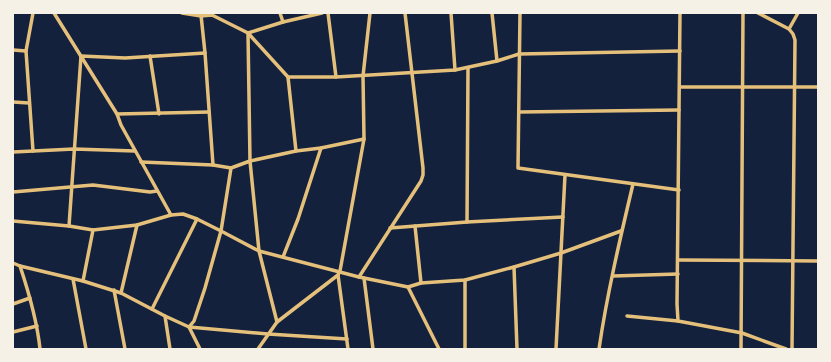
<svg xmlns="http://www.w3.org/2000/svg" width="831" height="362" viewBox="0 0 831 362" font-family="Quicksand,sans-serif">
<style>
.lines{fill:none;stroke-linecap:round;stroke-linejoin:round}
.minor{stroke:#e5c07b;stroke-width:3.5}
</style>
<rect width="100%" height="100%" fill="#14213d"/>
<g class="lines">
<!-- minor -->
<g class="minor">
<path d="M54,13l63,101 4,11 50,90"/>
<path d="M182,13l19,3 11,-1 36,18 40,44h48l119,-7 42,-9 22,-7 161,-3"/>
<path d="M280,13l3,9"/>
<path d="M328,13l8,64"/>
<path d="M451,13l4,57"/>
<path d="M492,13l5,48"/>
<path d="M520,13l-2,155 161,22"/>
<path d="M680,13l-3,291 1,17 64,12 44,16"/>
<path d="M758,13l31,16 4,5 2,6 -3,309"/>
<path d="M201,15l4,38 8,112"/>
<path d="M789,29l9,-16"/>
<path d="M248,33l2,128 9,90 18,71"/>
<path d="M248,33l35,-11 39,-9"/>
<path d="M13,50l13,1 7,-38"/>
<path d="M26,51l7,100"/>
<path d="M150,56l9,58"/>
<path d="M288,77l8,74"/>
<path d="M680,87h138"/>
<path d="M13,102l16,1"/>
<path d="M519,112l160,-2"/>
<path d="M117,114l92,-2"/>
<path d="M13,152l61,-3 61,2"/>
<path d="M141,162l72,3 18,3 19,-7 46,-10 25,-3 43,-9"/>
<path d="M13,192l80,-7 57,7 7,-1"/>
<path d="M13,221l56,5 24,4 44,-5 34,-10 12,-1 14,5 24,12 38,20 100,26 49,10 13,-4 44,-3 49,-13 47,-14 60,-22"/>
<path d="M467,222l1,-154"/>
<path d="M69,226l12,-170 44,2 80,-5"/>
<path d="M415,226l6,57"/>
<path d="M390,228l77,-6 96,-5"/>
<path d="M283,257l15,-38 23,-71"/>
<path d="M678,260l140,1"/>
<path d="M13,263l7,3 63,15 38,12 44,23 24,11 79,7 79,5"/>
<path d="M20,266c9,27 17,54 20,83"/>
<path d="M514,267l3,82"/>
<path d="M613,276l65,-2"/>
<path d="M359,277l62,-96 2,-6v-7l-18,-155"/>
<path d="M364,278l9,71"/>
<path d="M73,279l13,70"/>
<path d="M465,280v69"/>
<path d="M83,281l10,-51"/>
<path d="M408,287l31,62"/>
<path d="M114,290l11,59"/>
<path d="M121,293l16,-68"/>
<path d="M13,304l17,-6"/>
<path d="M152,309l45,-90"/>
<path d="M165,316l5,33"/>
<path d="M627,316l51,5"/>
<path d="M13,332l24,-6"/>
<path d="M200,349l-11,-22 5,-6 11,-33 16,-57 10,-63"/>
<path d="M258,349l19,-27 61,-47"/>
<path d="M348,349l-10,-74 2,-4 24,-132 -1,-63 7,-63"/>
<path d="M556,349l9,-174"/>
<path d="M599,349c8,-55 21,-110 34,-165"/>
<path d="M741,349l2,-336"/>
</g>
</g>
<!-- border -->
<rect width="831" height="362" fill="none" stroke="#f6f1e7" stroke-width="28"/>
</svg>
